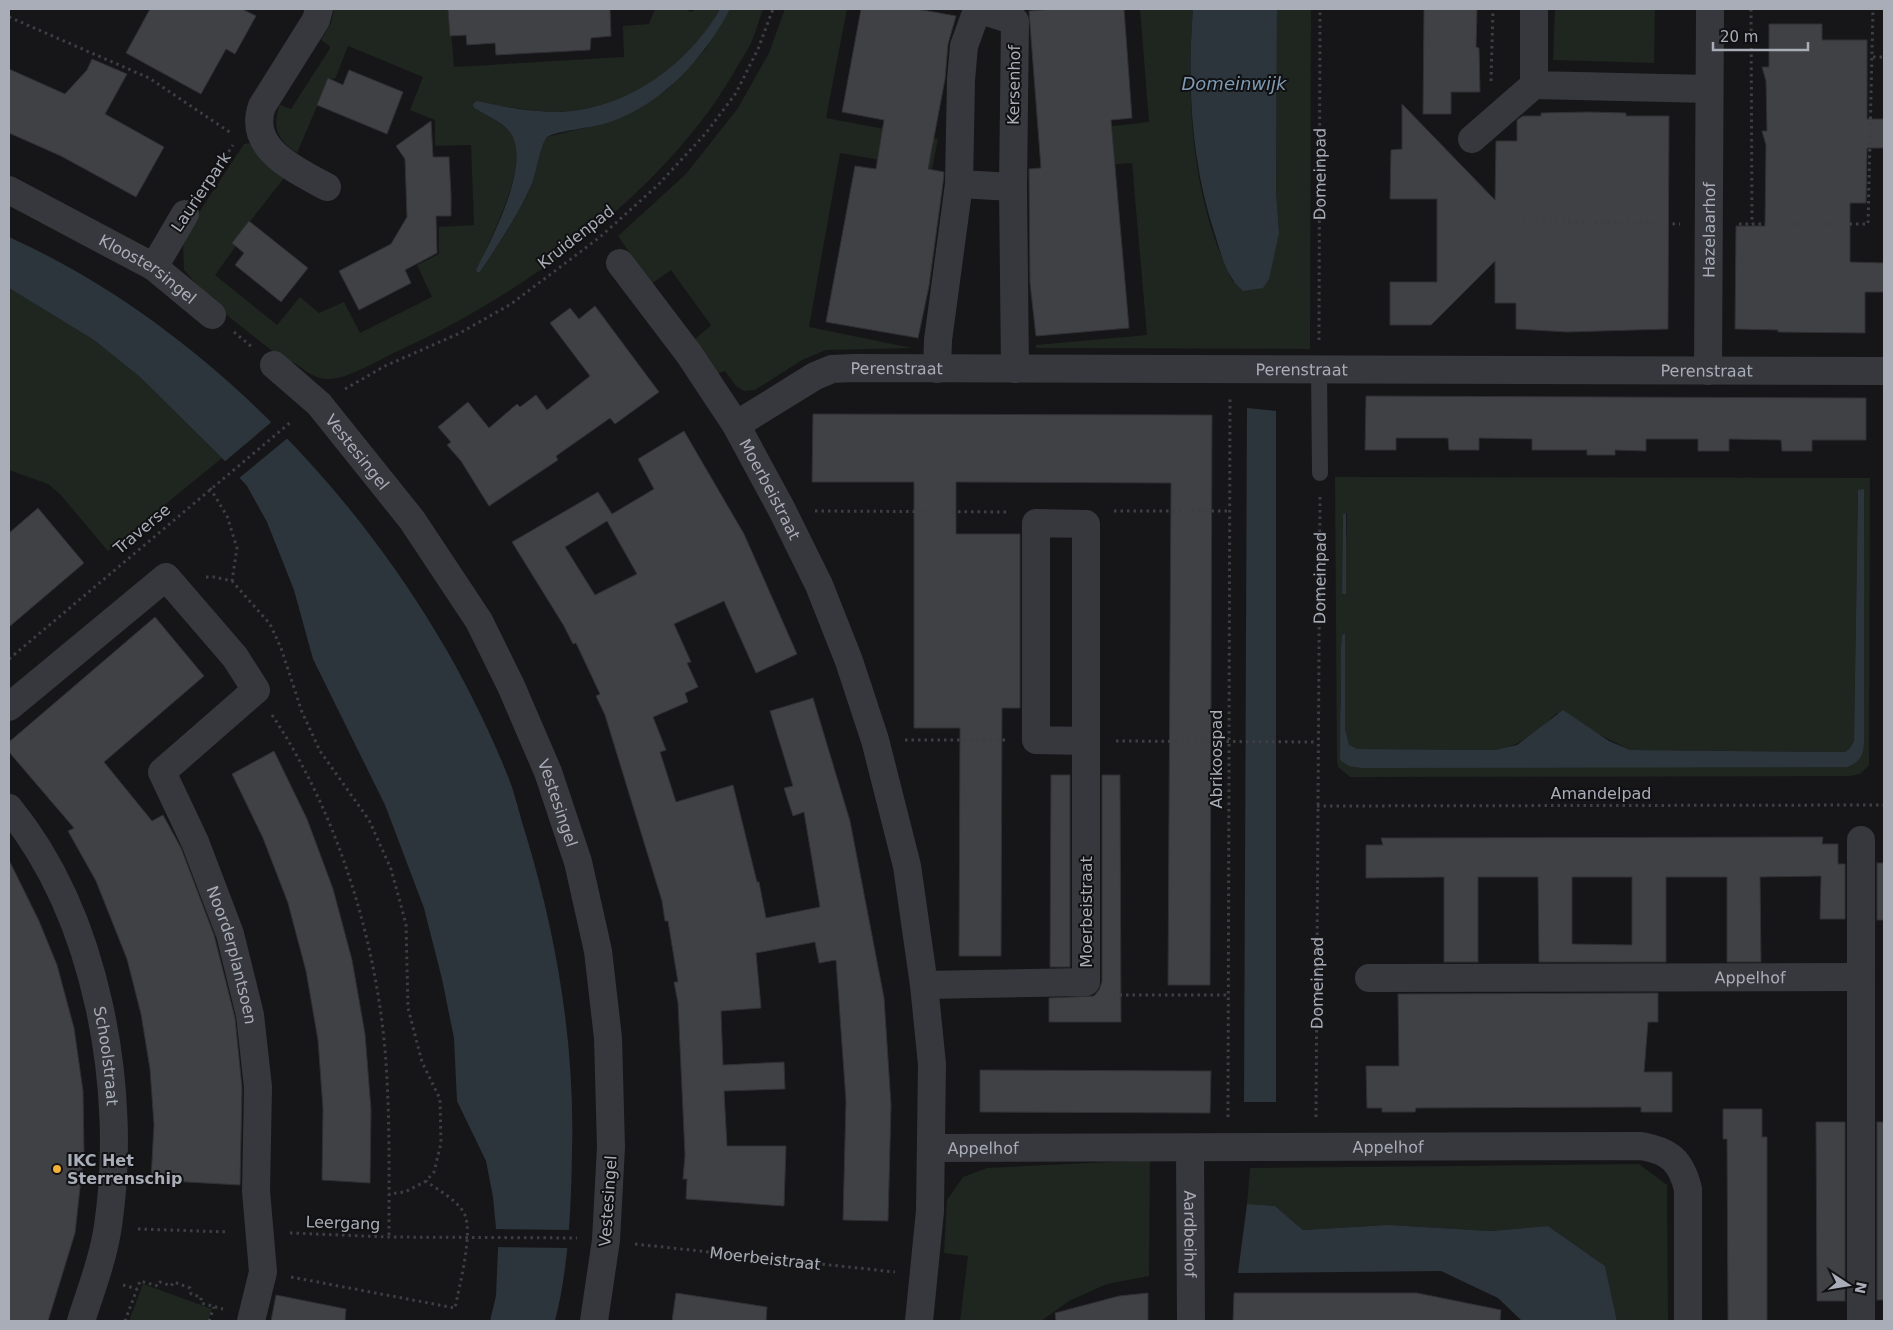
<svg xmlns="http://www.w3.org/2000/svg" width="1893" height="1330" viewBox="0 0 1893 1330" font-family="'DejaVu Sans',sans-serif">
<style>
.green{fill:#1e261f;fill-rule:evenodd}
.water{fill:#2c353c}
.pier{fill:#161618}
.building{fill:#404145;stroke:#303034;fill-rule:evenodd}
.lines{fill:none;stroke-linecap:round;stroke-linejoin:round}
.path{stroke:#3d3f44;stroke-width:3;stroke-dasharray:2.5 4;stroke-linecap:butt}
.service{stroke:#37383d;stroke-width:16}
.minor{stroke:#37383d;stroke-width:28}
.poi-dot{fill:#f2b134;stroke:#111113;stroke-width:2}
.labels{text-anchor:middle;dominant-baseline:central;stroke-width:4;stroke-linejoin:round;paint-order:stroke}
.street-label{font-size:16px;fill:#a8adb8;stroke:#111113}
.poi-label{font-size:16px;font-weight:bold;fill:#a8adb8;stroke:#111113;text-anchor:start}
.water-label{font-size:18px;font-style:italic;fill:#7f9bb3;stroke:#111113}
</style>
<rect width="100%" height="100%" fill="#161618"/>
<!-- green -->
<g class="green">
<path d="M334,9h115l5,58 170,-10 -1,-31 26,-2 6,-15h28l9,3 2,-3h26c-34,59 -93,100 -163,103 -17,0 -33,-3 -49,-5 -11,-1 -23,1 -34,1 11,7 26,13 35,23 26,30 -22,110 -32,141h3c18,-27 37,-54 50,-84 7,-14 9,-40 17,-51l65,-16 55,-31 38,-40 25,-41h33c-4,10 -7,22 -11,32 -5,11 -13,22 -19,33 -69,118 -208,219 -331,275 -16,7 -50,27 -65,29 -28,6 -36,-18 -55,-19l-65,-52 -2,-8 -14,-10 -17,-19 -1,-30 11,-20 50,-76 7,-1 34,34 -52,66 3,3 -21,29 62,50 23,-28 19,16 25,-11 16,31 72,-36 -15,-32 22,-11v-27l35,-2 -3,-80 -36,1v-26l-25,-10 13,-33 -75,-31 -13,33 -6,-1 -32,75c-19,-13 -26,-25 -17,-48l11,4 38,-59 1,-4 -9,-6 10,-17z"/>
<path d="M785,9h62l-21,109 112,21 -6,30 -92,-16 -31,174 103,21 -86,2 -24,10 -47,30 -11,1 -8,-5 -11,-15 -8,3 -24,-33 18,-16 -40,-55 -20,14 -33,-48 68,-62 52,-66 31,-55z"/>
<path d="M1140,9h53c-7,92 -2,189 40,273l46,-49 -3,-42 1,-182h34l-1,340 -274,-1v-3l111,-10 -15,-172 -88,7 -5,-36 110,-12z"/>
<path d="M1555,9h100l-1,54 -101,-3z"/>
<path d="M9,288l85,52 46,37 82,81 -114,93 -48,-57 -12,-10 -39,-14z"/>
<path d="M1335,477l535,1 -1,287 -9,9 -10,2 -500,1 -12,-10 -1,-5zM1858,490h6v254c-1,11 -6,18 -16,23l-499,-1 -9,-61 2,-70 3,-2v95l4,17 9,4 137,1c26,-4 43,-19 62,-37l73,37 215,2 5,-4 4,-7zM1346,513l1,1 -3,81 -2,-1 1,-79z"/>
<path d="M1150,1160l-1,116 -42,8 -38,17 -28,20h-81l8,-65 -24,-3 3,-53 16,-23 24,-9z"/>
<path d="M1639,1164l28,21 1,136h-51l-12,-55 -57,-40 -57,5 -103,-6 -85,5 -28,-24 -28,-2 3,-36z"/>
<path d="M143,1284l69,25 -4,12h-79z"/>
</g>
<!-- water -->
<g class="water">
<path d="M720,9h10c-26,49 -66,94 -120,113 -16,6 -51,8 -63,15 -8,11 -10,37 -17,51 -13,29 -32,57 -50,84h-3l-1,-2c14,-28 58,-109 33,-139 -8,-10 -24,-16 -35,-23l-1,-4 4,-3c26,6 53,11 79,11 70,-2 130,-45 164,-103z"/>
<path d="M1193,9h84l-1,182 3,42 -10,46 -6,9 -20,3c-16,-14 -21,-33 -27,-53 -25,-74 -29,-151 -23,-229z"/>
<path d="M9,237c220,99 412,318 500,542 7,18 11,38 17,56 31,102 49,210 46,317 -1,56 -3,114 -17,169h-65l6,-25 2,-47 -5,-52 -7,-36 -29,-60 -3,-63 -12,-59 -18,-71 -39,-103 -72,-146 -19,-69 -27,-68 -20,-36 -25,-28 -82,-81 -46,-37 -85,-52z"/>
<path d="M1247,408l29,3v691h-32z"/>
<path d="M1864,489v255c-1,13 -5,18 -16,23l-486,1 -13,-2 -9,-6 1,-111 1,-14 3,-2v95l4,17 9,4 137,1 22,-5 46,-35 46,31 21,9 215,2 5,-4 4,-7 4,-251z"/>
<path d="M1346,513v81h-4l1,-80z"/>
<path d="M1247,1204l28,2 28,24 85,-5 103,6 57,-5 57,40 12,55h-95l-24,-23 -57,-27 -203,2z"/>
</g>
<!-- pier -->
<g class="pier">
<path d="M274,420l15,17 -51,42 -15,-16z"/>
<path d="M493,1229l78,1 -1,18 -75,-1z"/>
</g>
<!-- building -->
<g class="building">
<path d="M150,9h92l14,7 -21,38 -9,-5 -25,45 -75,-41z"/>
<path d="M448,9h162l1,27 -20,2 -1,12 -94,5 -1,-12 -28,2 -1,-10 -16,1z"/>
<path d="M861,9h56l39,7 -8,28 -3,35 -17,90 16,3 -1,11 -14,103 -11,52 -92,-16 29,-156 21,3 8,-49 -42,-8z"/>
<path d="M1052,9h72l8,109 -21,2 18,208 -93,8 -6,-53 -1,-114 12,-1 -12,-157z"/>
<path d="M1424,9h53l-1,38 3,1 1,44h-29v22h-28z"/>
<path d="M1769,24h53v16h45v79h17v29h-17l-1,55h-16v59l34,1v29h-19v41l-87,-1v-2l-43,-1 1,-103h29l1,-81 -4,-14h5l-1,-50 -4,-14h7z"/>
<path d="M92,59l35,15 -22,40 59,33 -28,50 -75,-41 -52,-23v-64l56,25 22,-24z"/>
<path d="M349,70l54,22 -16,42 -70,-29 11,-27 15,7z"/>
<path d="M1402,104l93,96 1,-59h21v-21l6,-4h18v-3l48,-1 37,1v3h43l-1,213 -101,3 -51,-3v-26h-21v-42l-64,64h-41v-43h47v-83h-47l1,-49 11,-1z"/>
<path d="M431,121l2,36h16l2,38v21h-15l1,37 -32,17 6,13 -52,27 -20,-39 52,-27 16,-27 -2,-58 -9,-13z"/>
<path d="M249,221l59,47 -27,34 -46,-37 9,-12 -12,-10z"/>
<path d="M595,306l64,86 -44,32 -5,-6 -54,38 2,4 -69,46 -28,-45 -14,-16 4,-3 -13,-15 30,-25 21,26 28,-24 3,3 16,-12 11,15 43,-34 -40,-53 20,-15 9,11z"/>
<path d="M1366,396l500,2v42h-54v11h-30l-1,-11 -52,-1v12h-31v-12h-52v12l-31,-1v5h-28v-5h-55v-11l-53,-1v12h-30l-1,-12h-52v12h-31z"/>
<path d="M813,414l399,1 -2,570h-42l3,-502 -215,-1v52h64v174h-18l-1,248h-42l1,-228h-46v-246h-102z"/>
<path d="M684,431l60,103 53,120 -41,19 -32,-72 -50,23 17,38 -4,1 11,24 -13,6 3,9 -35,15 13,33 -6,2 16,50 57,-17 24,97h2l7,36 54,-11 -16,-95 -11,4 -9,-28 9,-2 -23,-75 43,-13 37,123 34,177 7,107 -3,116 -45,-1 3,-119 -10,-141 -17,3 -4,-21 -59,11 5,55 -40,3 2,54 61,-3 1,27 -61,2 3,55h59l-2,60 -98,-7 1,-20h-4l2,-24 -7,-152 -4,-21h4l-10,-61h-3l-3,-20 -57,-186 -9,-19 4,-2 -24,-51 -3,1 -9,-18 -52,-84 86,-50 14,22 42,-25 -16,-30zM607,521l30,53 -42,21 -30,-48z"/>
<path d="M38,508l46,55 -75,64v-94z"/>
<path d="M155,617l49,59 -100,86 48,59 11,-6 18,33 33,87 21,83 7,70 -2,97 -89,-5 3,-55 -4,-56 -9,-55 -14,-55 -31,-78 -28,-50 6,-3 -65,-76v-10z"/>
<path d="M274,751l33,68 26,70 19,71 13,74 6,76 -1,73 -48,-3 1,-71 -5,-69 -12,-69 -18,-68 -25,-65 -31,-64z"/>
<path d="M1051,775h19v192h-20z"/>
<path d="M1102,775h18l1,247h-72v-24l45,-2 5,-6 3,-8z"/>
<path d="M1823,837l-1,7h16v20h7v55h-25l1,-43 -61,1 1,85h-34v-85h-61v85h-127l-1,-85h-60v85h-34v-85l-78,1v-33h17l-2,-7zM1572,877h60v68l-60,-1z"/>
<path d="M9,860l30,61 18,44 17,63 9,63 1,61 -9,81 -27,88h-39z"/>
<rect x="1877" y="863" width="7" height="57"/>
<path d="M1658,993v29h-10l-4,50h28v40h-31v-5l-225,1 -1,4h-33v-4h-15l-1,-42h33l-1,-72z"/>
<path d="M980,1070l231,1 -1,42 -230,-1z"/>
<path d="M1723,1109h39v28h5v184h-39l-1,-182h-4z"/>
<path d="M1816,1122h29v179h-28z"/>
<rect x="1877" y="1122" width="7" height="178"/>
<path d="M676,1293l91,14 -1,14h-94z"/>
<path d="M1148,1293v28h-92l-1,-8 64,-17z"/>
<path d="M1234,1293h183l84,17 -1,11h-267z"/>
<path d="M276,1295l70,14 -1,12h-74z"/>
</g>
<g class="lines">
<!-- path -->
<g class="path">
<path d="M1751,9l1,215"/>
<path d="M9,17l140,61 82,55"/>
<path d="M1873,57h11"/>
<path d="M1491,81l2,-72"/>
<path d="M204,190l29,-45"/>
<path d="M1523,221l157,3"/>
<path d="M1739,224h129l5,-215"/>
<path d="M234,332l18,15"/>
<path id="s1" d="M1319,340l1,-331"/>
<path d="M345,389l40,-23 75,-33 51,-29 89,-67 58,-52 48,-52 30,-40 22,-44 15,-40"/>
<path d="M210,488l17,28 10,32 -5,33"/>
<path d="M815,511l194,1"/>
<path d="M1114,511h114"/>
<path d="M206,577h8l18,4 38,43 11,24 21,64 18,39 49,69 22,49 15,55 2,84 14,54 18,37 1,44 -7,29 -8,9 -21,11 -16,2"/>
<path d="M9,659l283,-238"/>
<path d="M272,715c66,98 106,230 114,348 4,58 3,116 3,174"/>
<path d="M905,740h101"/>
<path d="M1116,741l201,1"/>
<path d="M1317,806l567,-1"/>
<path d="M1113,995h115"/>
<path d="M1228,1117l2,-719"/>
<path id="s2" d="M1316,1117l4,-621"/>
<path d="M138,1229l91,3"/>
<path d="M290,1233l99,4 188,1"/>
<path id="s3" d="M635,1244l260,28"/>
<path d="M291,1277l164,31c4,-21 19,-76 9,-95 -7,-13 -26,-23 -38,-32"/>
<path d="M123,1285l14,4"/>
<path d="M125,1321l15,-40 18,5 2,-4 11,4 3,-4 16,6 1,6 10,3v6l22,6"/>
<path d="M209,1321l5,-14"/>
</g>
<!-- service -->
<path class="service" d="M1319,371l1,102"/>
<!-- minor -->
<g class="minor">
<path d="M319,9l-3,11 -54,86c-15,43 34,64 65,81"/>
<path d="M977,9l38,12 -2,166 2,182"/>
<path d="M1534,9v76l175,4"/>
<path d="M1472,139l62,-54"/>
<path d="M959,184l54,3"/>
<path id="s4" d="M9,190l145,77 58,48"/>
<path id="s5" d="M620,263l69,91 47,71 46,85 37,75 30,76 26,79 32,126 17,119 8,79 -2,147 -11,110"/>
<path d="M154,267l31,-53"/>
<path id="s6" d="M274,365l45,39 93,116 67,101 32,65 37,86 30,90 20,89 10,87 3,109 -5,93 -12,81"/>
<path d="M937,369l1,-29 21,-156 2,-104 3,-34 13,-36"/>
<path id="s7" d="M1708,371l2,-362"/>
<path id="s8" d="M736,425l79,-49 17,-7 21,-1 1031,3"/>
<path id="s9" d="M9,707l157,-130 69,80 21,33 -94,82 33,70 35,92 20,81 8,72 -2,104 7,81 -12,49"/>
<path id="s10" d="M9,808c89,109 119,282 99,418 -5,33 -17,64 -27,95"/>
<path d="M1861,840v481"/>
<path id="s11" d="M1369,978l492,-1"/>
<path d="M924,985l162,-3v-458l-50,-1v217l49,1"/>
<path id="s12" d="M932,1148l709,-2c29,5 40,15 47,43v132"/>
<path id="s13" d="M1190,1148l1,173"/>
</g>
</g>
<!-- markers -->
<circle class="poi-dot" cx="57" cy="1169" r="5"/>
<g class="labels">
<!-- street labels -->
<g class="street-label">
<text transform="translate(1014 85) rotate(-89)">Kersenhof</text>
<text stroke="none"><textPath href="#s1" startOffset="166">Domeinpad</textPath></text>
<text transform="translate(201 192) rotate(-56)">Laurierpark</text>
<text stroke="none"><textPath href="#s7" startOffset="141">Hazelaarhof</textPath></text>
<text transform="translate(576 237) rotate(-38)">Kruidenpad</text>
<text stroke="none"><textPath href="#s4" startOffset="160">Kloostersingel</textPath></text>
<text stroke="none"><textPath href="#s8" startOffset="176">Perenstraat</textPath></text>
<text stroke="none"><textPath href="#s8" startOffset="581">Perenstraat</textPath></text>
<text stroke="none"><textPath href="#s8" startOffset="986">Perenstraat</textPath></text>
<text stroke="none"><textPath href="#s6" startOffset="121">Vestesingel</textPath></text>
<text stroke="none"><textPath href="#s5" startOffset="272">Moerbeistraat</textPath></text>
<text transform="translate(142 529) rotate(-40)">Traverse</text>
<text stroke="none"><textPath href="#s2" startOffset="539">Domeinpad</textPath></text>
<text transform="translate(1216 759) rotate(-90)">Abrikoospad</text>
<text x="1601" y="793">Amandelpad</text>
<text stroke="none"><textPath href="#s6" startOffset="528">Vestesingel</textPath></text>
<text transform="translate(1086 912) rotate(-90)">Moerbeistraat</text>
<text stroke="none"><textPath href="#s9" startOffset="670">Noorderplantsoen</textPath></text>
<text stroke="none"><textPath href="#s11" startOffset="381">Appelhof</textPath></text>
<text stroke="none"><textPath href="#s2" startOffset="134">Domeinpad</textPath></text>
<text stroke="none"><textPath href="#s10" startOffset="270">Schoolstraat</textPath></text>
<text stroke="none"><textPath href="#s12" startOffset="456">Appelhof</textPath></text>
<text stroke="none"><textPath href="#s12" startOffset="51">Appelhof</textPath></text>
<text transform="translate(608 1201) rotate(-86)">Vestesingel</text>
<text transform="translate(343 1223) rotate(2)">Leergang</text>
<text stroke="none"><textPath href="#s13" startOffset="86">Aardbeihof</textPath></text>
<text stroke="none"><textPath href="#s3" startOffset="131">Moerbeistraat</textPath></text>
</g>
<!-- poi labels -->
<g class="poi-label">
<text x="67" y="1160">IKC Het<tspan x="67" dy="18">Sterrenschip</tspan></text>
</g>
<!-- water labels -->
<g class="water-label">
<text x="1234" y="83">Domeinwijk</text>
</g>
</g>
<!-- border -->
<rect width="1893" height="1330" fill="none" stroke="#a8adb8" stroke-width="20"/>
<!-- north arrow -->
<g transform="translate(1848 1285) rotate(102)" stroke="#111113" stroke-width="4" paint-order="stroke">
<path d="M0-4L9 19L0 12L-9 19Z" fill="#a8adb8"/>
<text y="-8" font-size="14" font-weight="bold" text-anchor="middle" fill="#a8adb8">N</text>
</g>
<!-- scale -->
<path d="M1713 42v8h95v-8" fill="none" stroke="#a8adb8" stroke-width="2.5"/>
<text x="1720" y="42" font-size="15" fill="#a8adb8" stroke="#111113" stroke-width="4" paint-order="stroke">20 m</text>
</svg>
